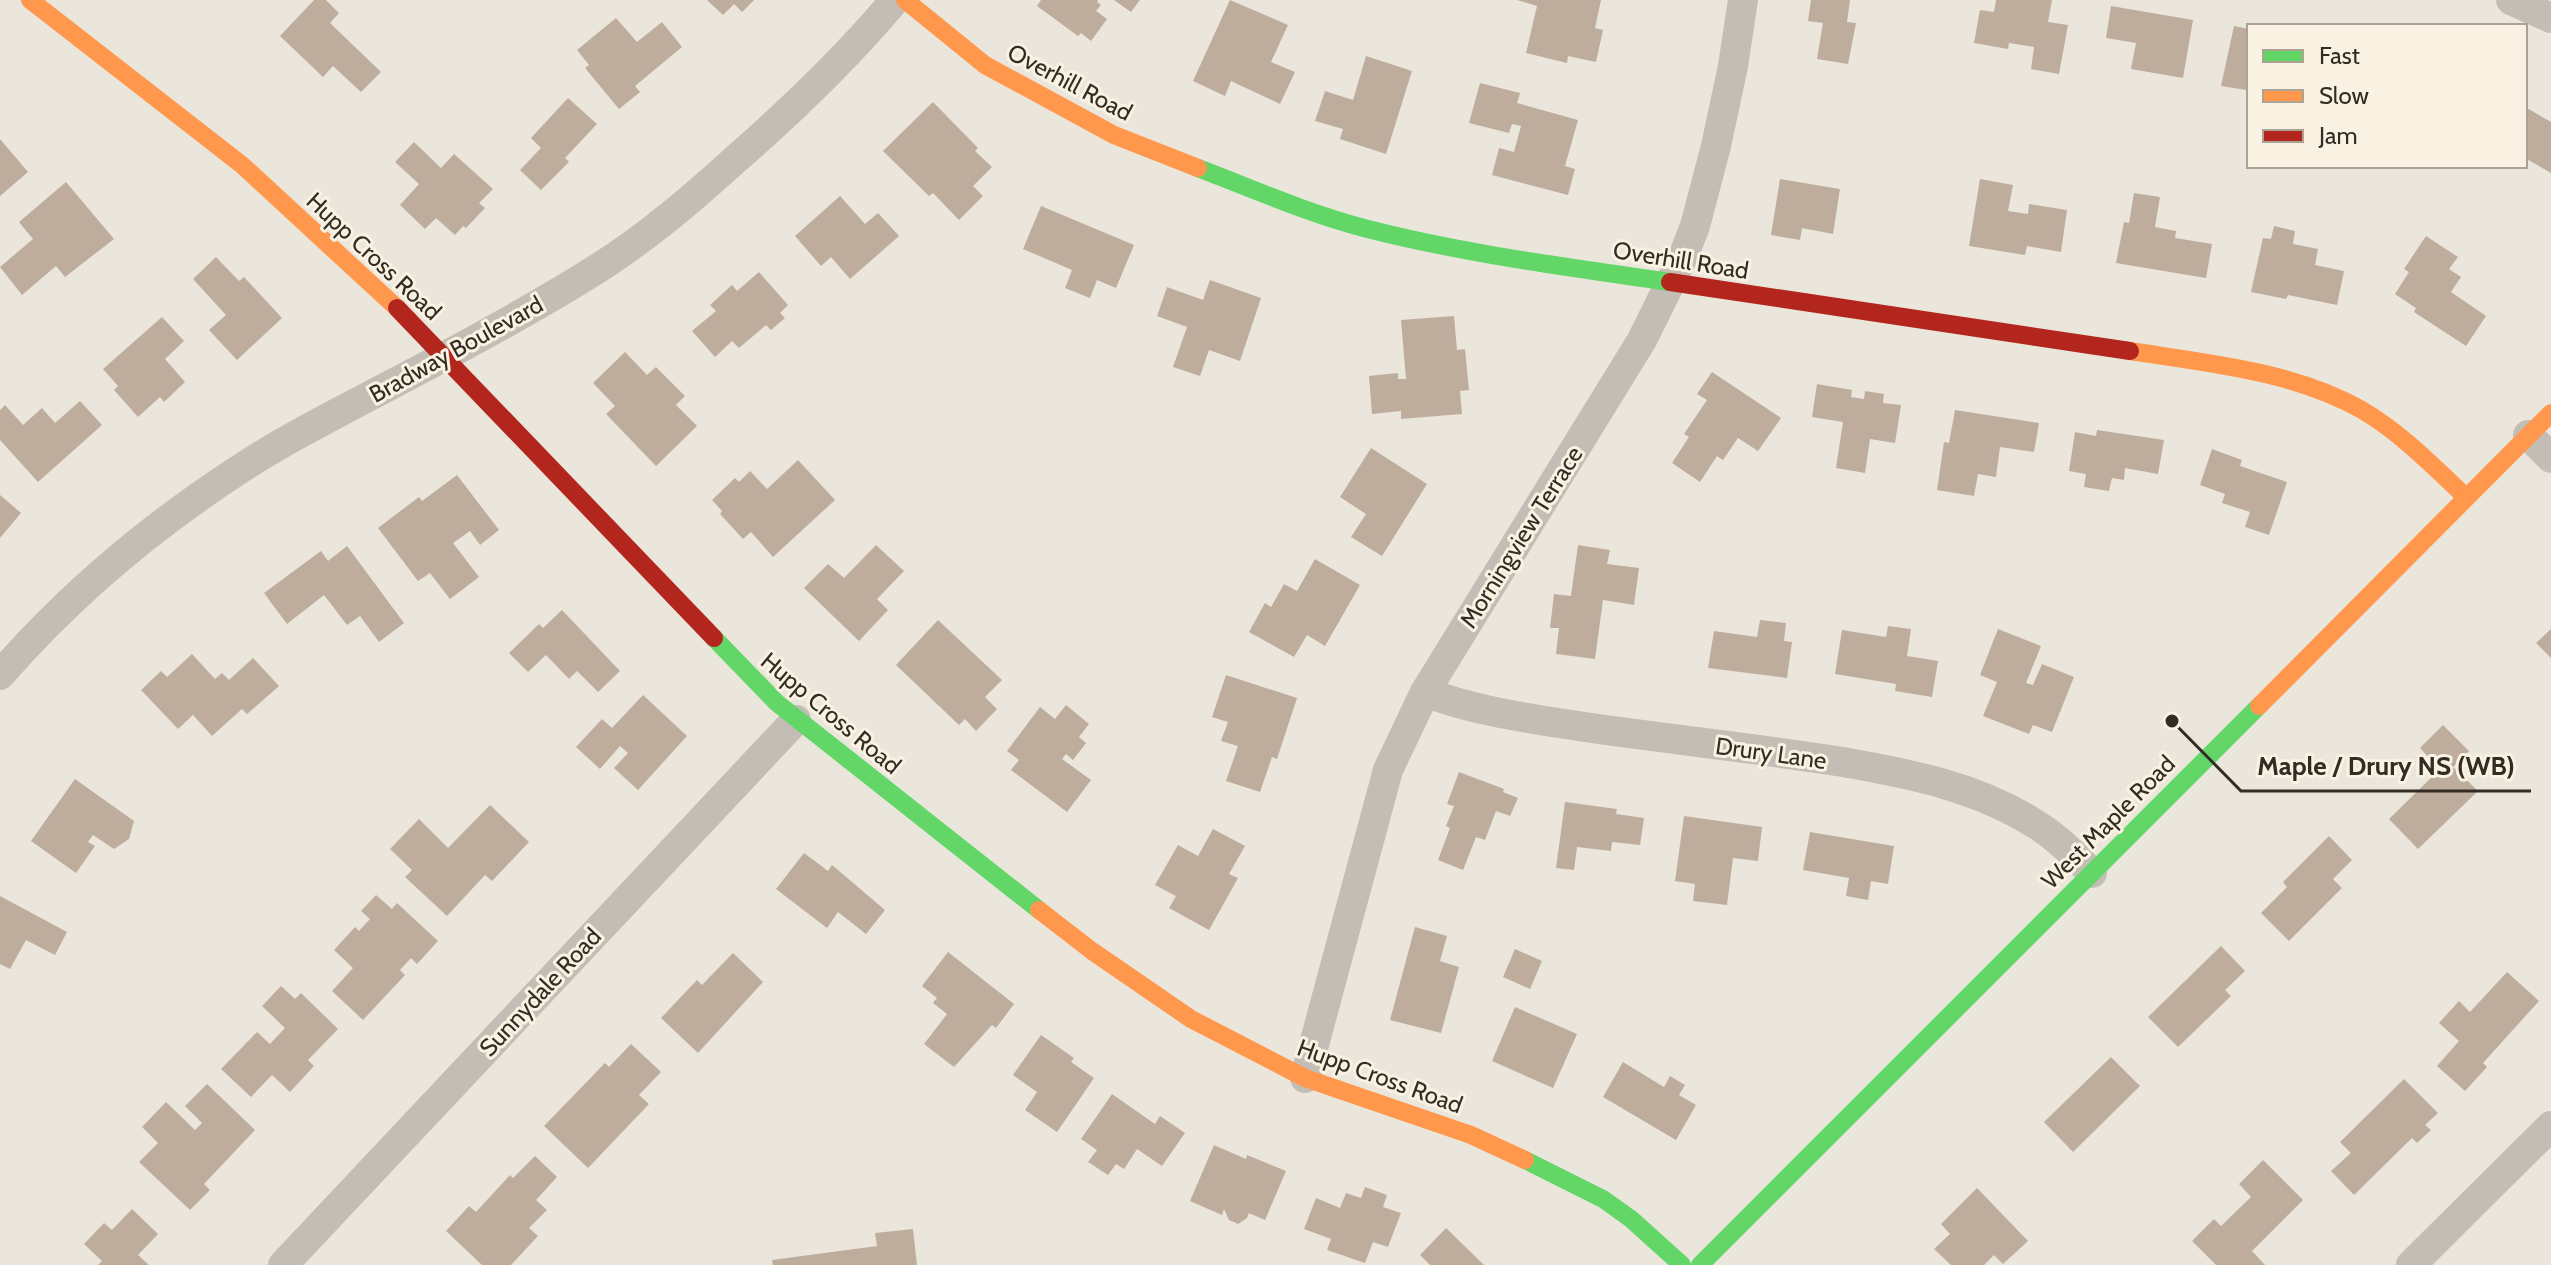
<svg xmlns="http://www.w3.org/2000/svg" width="2551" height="1265" viewBox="0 0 2551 1265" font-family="Cabin,sans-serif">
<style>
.building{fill:#bead9d}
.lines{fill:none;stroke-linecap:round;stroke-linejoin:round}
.street{stroke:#c3beb5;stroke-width:30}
.fast{stroke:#63d668;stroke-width:18}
.slow{stroke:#ff974d;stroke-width:18}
.jam{stroke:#b3261e;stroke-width:18}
.labels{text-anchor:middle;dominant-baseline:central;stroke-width:6;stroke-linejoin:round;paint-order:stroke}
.street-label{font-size:24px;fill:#332c25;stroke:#f9f2e2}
.leader{fill:none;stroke:#332c25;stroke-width:3}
.callout-dot{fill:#332c25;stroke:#f9f2e2;stroke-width:3}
.callout-label{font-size:26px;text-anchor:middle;font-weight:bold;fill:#332c25;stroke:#f9f2e2;stroke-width:6;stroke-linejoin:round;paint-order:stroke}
</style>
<rect width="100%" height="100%" fill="#ebe6dc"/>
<!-- building -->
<g class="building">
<path d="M314,0h12l13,13 -9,10 51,49 -20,20 -28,-26 -10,11 -43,-41z"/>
<path d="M707,0h47l-12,12 -8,-8 -11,11z"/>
<path d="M1041,0h57l-1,2 4,3 -5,6 11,8 -16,22 -10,-8 -3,3 -41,-30z"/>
<path d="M1114,0h26l-9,12z"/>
<path d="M1230,0l58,25 -17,37 24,10 -15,32 -49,-23 -6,15 -32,-15z"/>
<path d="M1517,0h84l-6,28 8,2 -7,32 -28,-6 -1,7 -41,-10 11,-47z"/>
<path d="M1811,0h39l-3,22 9,1 -8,41 -31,-5 6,-36 -15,-2z"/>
<path d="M1996,0h56l-4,22 20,3 -9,49 -28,-5 3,-22 -25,-4 -1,6 -34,-6 6,-33 14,2z"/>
<path d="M2111,6l82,14 -10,58 -52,-9 5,-26 -30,-5z"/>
<path d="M616,18l21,24 25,-20 20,25 -47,39 5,6 -21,17 -34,-41 4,-3 -12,-15z"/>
<path d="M2234,26l15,3v48l-3,13 -25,-4z"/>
<path d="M1366,56l46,15 -26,83 -46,-15 3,-10 -28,-8 10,-30 28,9z"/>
<path d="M1480,83l40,10 -3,10 61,17 -13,46 10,3 -7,26 -76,-20 7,-27 15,4 7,-26 -9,-2 -3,9 -40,-10z"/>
<path d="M568,98l29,26 -32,34 4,4 -28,28 -21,-20 21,-22 -10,-10z"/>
<path d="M933,102l45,46 -3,3 17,16 -19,19 10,10 -24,24 -26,-27 -4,3 -46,-45z"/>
<path d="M2525,107l26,15v51l-26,-15z"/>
<path d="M0,139l28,33 -28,24z"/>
<path d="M414,142l27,26 13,-14 39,35 -14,14 6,5 -19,20 -3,-2 -8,9 -19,-17 -11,11 -25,-24 19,-21 -24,-22z"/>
<path d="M1780,179l60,10 -7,45 -31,-6 -2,12 -29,-5z"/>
<path d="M1980,179l33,6 -5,26 20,3 1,-10 38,6 -6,42 -34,-6 -2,9 -56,-9z"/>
<path d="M66,182l48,57 -49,38 -9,-11 -34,29 -22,-28 33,-28 -14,-17z"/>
<path d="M2134,193l26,4 -5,30 21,4 -1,7 37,6 -6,34 -90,-15 8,-41 5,1z"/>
<path d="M840,196l25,28 13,-11 21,23 -49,43 -19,-22 -10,9 -26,-30z"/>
<path d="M1041,206l93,39 -18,43 -19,-8 -7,18 -25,-10 7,-18 -49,-21z"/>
<path d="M2274,226l21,5 -2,13 25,5 -3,16 29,6 -7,34 -49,-10 -2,4 -35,-7 12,-54 8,1z"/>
<path d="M2426,236l32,21 -9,12 12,8 -10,15 35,24 -20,30 -52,-34 2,-4 -21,-14 14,-22 -5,-3z"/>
<path d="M216,257l23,24 5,-4 38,41 -45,42 -28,-30 17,-15 -33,-36z"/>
<path d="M759,272l29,33 -8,8 5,5 -14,12 -5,-5 -27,23 -7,-7 -17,16 -23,-26 24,-20 -6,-6 22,-20 5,6z"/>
<path d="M1210,280l51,18 -21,63 -31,-11 -9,26 -27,-9 14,-40 -30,-11 10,-29 36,13z"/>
<path d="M1454,316l3,34 8,-1 4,41 -9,1 2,23 -61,5v-8l-29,3 -3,-38 29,-3v6h8l-5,-59z"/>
<path d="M162,317l22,24 -19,18 20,23 -21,20 -4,-5 -22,20 -24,-27 4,-4 -15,-17z"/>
<path d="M625,352l22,23 9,-8 29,29 -9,9 21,21 -41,40 -50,-52 9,-8 -22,-23z"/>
<path d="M1712,372l69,46 -23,33 -20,-13 -15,22 -6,-4 -17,26 -28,-19 17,-26 -5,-3 23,-34 -10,-6z"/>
<path d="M1817,384l35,6 -1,7 13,2 1,-8 19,3 -1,9 18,2 -6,38 -25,-4 -5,34 -29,-5 7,-46 -31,-5z"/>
<path d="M80,401l22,24 -64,57 -38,-42v-30l5,-5 18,20 19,-17 13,15z"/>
<path d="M1955,410l84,13 -5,29 -34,-5 -4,30 -18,-3 -4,22 -37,-6 7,-48 5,1z"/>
<path d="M2097,430l67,10 -6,34 -33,-6 -1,12 -12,-2 -3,13 -25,-4 2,-13 -17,-3 6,-39 21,4z"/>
<path d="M1371,448l56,36 -45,72 -31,-19 15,-23 -26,-17z"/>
<path d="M2212,449l30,11 -2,6 47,16 -18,53 -24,-8 5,-15 -28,-9 3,-9 -25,-9z"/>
<path d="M798,460l37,40 -62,57 -22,-25 -8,7 -23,-25 2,-3 -10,-11 23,-22 4,4 11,-11 17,18z"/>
<path d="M457,475l42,55 -19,15 -10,-14 -17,12 26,34 -29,22 -20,-26 -12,8 -40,-53 41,-31 3,4z"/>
<path d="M0,495l21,18 -21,25z"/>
<path d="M876,545l28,26 -27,28 11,11 -29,31 -55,-53 24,-24 16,14z"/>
<path d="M1578,545l32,5 -3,14 32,4 -5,37 -31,-5 -8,59 -39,-5 3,-26h-9l4,-34 17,2z"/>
<path d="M347,546l57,77 -25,19 -19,-26 -13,9 -23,-30 -37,29 -23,-31 57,-42 7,10z"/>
<path d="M1315,559l45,26 -35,61 -18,-11 -13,22 -45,-25 16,-29 6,4 13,-23 13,7z"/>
<path d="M562,610l58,61 -22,21 -21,-21 -8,8 -23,-24 -18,17 -19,-19 30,-29 4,4z"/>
<path d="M938,620l64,60 -17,17 12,12 -21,22 -11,-12 -6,6 -63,-60z"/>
<path d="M1760,620l26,3 -2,18 8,1 -5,36 -79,-10 6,-37 43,6z"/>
<path d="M1888,626l23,3 -4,27 31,5 -6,36 -37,-6 1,-7 -61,-10 7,-44 44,7z"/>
<path d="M1998,629l43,17 -15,37 7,2 9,-21 32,13 -22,55 -19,-7 -4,9 -46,-18 14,-34 -17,-7z"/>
<path d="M2551,629v29l-15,-15z"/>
<path d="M192,654l23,25 7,-6 7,7 24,-22 26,28 -32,28 -5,-5 -30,27 -19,-21 -15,14 -37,-39 20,-19 6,6z"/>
<path d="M1226,675l71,23 -20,61 -5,-2 -12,35 -34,-11 12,-35 -17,-5 7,-19 -16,-5z"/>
<path d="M643,695l44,41 -49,54 -24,-22 14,-15 -8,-7 -20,23 -24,-22 26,-28 10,9z"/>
<path d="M1066,705l23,19 -10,13 7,6 -13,17 -7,-6 -4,5 29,21 -24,32 -56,-42 8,-10 -12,-9 33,-44 15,12z"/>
<path d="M2443,725l26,26 -16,16 25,24 -60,58 -29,-30 51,-50 -20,-21z"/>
<path d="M1459,772l45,17 -1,3 15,6 -8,18 -14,-5 -11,29 -9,-3 -13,33 -25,-10 12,-32 -4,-2 8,-20 -7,-2z"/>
<path d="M75,779l59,42 -5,18 -15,10 -21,-14 -5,7 7,4 -19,27 -45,-32z"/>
<path d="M1565,802l52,7 -1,5 28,4 -4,27 -28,-3 -1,9 -34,-4 -3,23 -18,-2z"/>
<path d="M490,805l39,37 -37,39 -7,-6 -38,41 -42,-39 7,-7 -22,-21 29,-30 29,29z"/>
<path d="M1684,816l78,11 -4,34 -25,-3 -6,47 -34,-4 2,-17 -20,-3z"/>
<path d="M1213,829l32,17 -16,28 9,4 -29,52 -40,-22 7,-12 -21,-11 23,-40 20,11z"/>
<path d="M1810,832l84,14 -6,38 -17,-3 -3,19 -22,-4 3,-18 -46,-8z"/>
<path d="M2329,836l23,24 -19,19 9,9 -53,53 -28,-28 26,-26 -4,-5z"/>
<path d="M804,853l24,18 4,-6 53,45 -19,24 -28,-22 -11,16 -51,-39z"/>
<path d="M376,895l16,14 5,-6 41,38 -21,23 -6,-6 -11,12 5,5 -42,45 -31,-29 21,-23 -19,-18 21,-23 4,4 11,-12 -9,-8z"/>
<path d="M0,896l67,36 -12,23 -29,-15 -16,29 -10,-5z"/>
<path d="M1415,927l32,9 -7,25 19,6 -18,66 -51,-13z"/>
<path d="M2221,946l24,25 -20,19 6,6 -53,51 -30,-30z"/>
<path d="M1515,949l27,12 -12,28 -27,-12z"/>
<path d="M948,952l66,52 -18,24 -4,-3 -38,42 -30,-23 23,-30 -14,-11 4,-5 -15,-12z"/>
<path d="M733,953l30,29 -65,71 -37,-35 36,-38 5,5z"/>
<path d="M2507,972l32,29 -56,62 4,4 -22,24 -28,-25 22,-25 -20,-18 20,-22 11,11z"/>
<path d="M281,986l14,13 6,-6 37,36 -30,31 6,6 -24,26 -18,-17 -21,22 -30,-28 36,-37 13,12 15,-16 -23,-22z"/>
<path d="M1515,1007l62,27 -24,54 -61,-27z"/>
<path d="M1041,1035l33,23 -3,4 23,16 -37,54 -32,-22 12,-18 -24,-17z"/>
<path d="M631,1044l30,28 -22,23 10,9 -61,64 -44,-42 61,-63 4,4z"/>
<path d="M2111,1057l29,29 -67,66 -29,-30z"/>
<path d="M1623,1062l41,25 6,-11 15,9 -6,10 17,10 -20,35 -73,-43z"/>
<path d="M2404,1079l34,34 -13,12 6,5 -14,13 -5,-5 -58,57 -23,-24 20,-18 -11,-11z"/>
<path d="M207,1084l48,46 -51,54 6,6 -20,20 -51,-48 19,-19 -16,-16 24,-25 29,28 7,-7 -17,-17z"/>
<path d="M1112,1094l43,30 5,-8 25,17 -23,33 -25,-17 -13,20 -8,-5 -8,11 -20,-13 9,-12 -16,-11z"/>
<path d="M1214,1145l32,14 1,-4 39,16 -21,49 -16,-7 -2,5 -9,6 -9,-4 -5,-11 -2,6 -32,-14z"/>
<path d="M535,1156l22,21 -21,23 11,10 -18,18 9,8 -27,29h-29l-36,-34 23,-25 7,6 34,-37 3,3z"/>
<path d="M2263,1160l40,40 -51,51 13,14h-49l-24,-24 22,-22 7,7 30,-29 -12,-13z"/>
<path d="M1365,1187l22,8 -4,12 18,6 -13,34 -15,-5 -8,21 -38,-13 4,-11 -27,-10 12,-31 24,10 6,-15 15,5z"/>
<path d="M1977,1188l51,53 -25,23 -9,-9 -10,10h-33l-17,-16 16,-15 -9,-10z"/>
<path d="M132,1209l26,25 -20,21 11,10h-51l4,-4 -18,-17 20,-21 8,7z"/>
<path d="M1446,1228l38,37h-54l-10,-10z"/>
<path d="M913,1229l4,36h-144l-1,-5 105,-14 -2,-13z"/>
</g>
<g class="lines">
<!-- street -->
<g class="street">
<path d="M2511,0l40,18"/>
<path d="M2528,435l23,23"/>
<path d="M0,675c68,-78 151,-148 237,-204 45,-30 95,-55 142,-80 75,-39 150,-79 221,-124 50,-32 94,-70 137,-109 56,-49 110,-101 158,-158"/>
<path d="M1425,692c49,19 102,26 153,34 88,13 177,22 265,36 68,12 135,25 194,63 21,13 38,31 55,48"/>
<path d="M1305,1078l83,-308 37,-78 217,-352 41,-83 12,-31 21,-80 17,-80 10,-66"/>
<path d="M283,1265l513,-545"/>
<path d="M2411,1265l140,-139"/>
</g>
<!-- fast -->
<g class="fast">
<path d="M1198,168c55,21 109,45 166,60 100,26 205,39 306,54"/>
<path d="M714,638l63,65 262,207"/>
<path d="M1525,1160l78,39 28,20 51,46"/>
<path d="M1700,1265l559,-559"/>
</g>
<!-- slow -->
<g class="slow">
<path d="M30,0l212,165 155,143"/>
<path d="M905,0l80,65 129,70 84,33"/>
<path d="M2130,351c77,12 163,20 232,59 39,23 71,56 104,87"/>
<path d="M2259,706l292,-293"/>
<path d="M1039,910l53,41 99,68 114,59 166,57 54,25"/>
</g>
<!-- jam -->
<g class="jam">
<path d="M1670,282l460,69"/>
<path d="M397,308l317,330"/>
</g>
</g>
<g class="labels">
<!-- street labels -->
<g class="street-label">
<text transform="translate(1070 82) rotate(28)">Overhill Road</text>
<text transform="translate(374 256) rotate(43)">Hupp Cross Road</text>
<text transform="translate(1681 260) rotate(9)">Overhill Road</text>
<text transform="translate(456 349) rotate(-29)">Bradway Boulevard</text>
<text transform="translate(1521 537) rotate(-58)">Morningview Terrace</text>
<text transform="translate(831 713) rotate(40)">Hupp Cross Road</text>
<text transform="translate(1771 753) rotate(8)">Drury Lane</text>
<text transform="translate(2108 822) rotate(-45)">West Maple Road</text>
<text transform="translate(540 992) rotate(-47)">Sunnydale Road</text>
<text transform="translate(1380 1076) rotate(20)">Hupp Cross Road</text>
</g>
</g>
<!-- callouts -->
<path class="leader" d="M2172 721L2241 791H2531"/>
<circle class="callout-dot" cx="2172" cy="721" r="8"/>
<g class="callout-label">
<text x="2386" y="775">Maple / Drury NS (WB)</text>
</g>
<!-- legend -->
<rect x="2247" y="24" width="280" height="144" fill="#f9f2e2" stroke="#aaa396" stroke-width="2"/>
<rect x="2263" y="50" width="40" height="12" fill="#63d668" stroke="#aaa396" stroke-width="2"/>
<text x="2319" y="64" font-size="24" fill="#332c25">Fast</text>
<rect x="2263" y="90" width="40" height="12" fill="#ff974d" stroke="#aaa396" stroke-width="2"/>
<text x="2319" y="104" font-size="24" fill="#332c25">Slow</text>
<rect x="2263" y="130" width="40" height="12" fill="#b3261e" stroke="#aaa396" stroke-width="2"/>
<text x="2319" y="144" font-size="24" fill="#332c25">Jam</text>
</svg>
